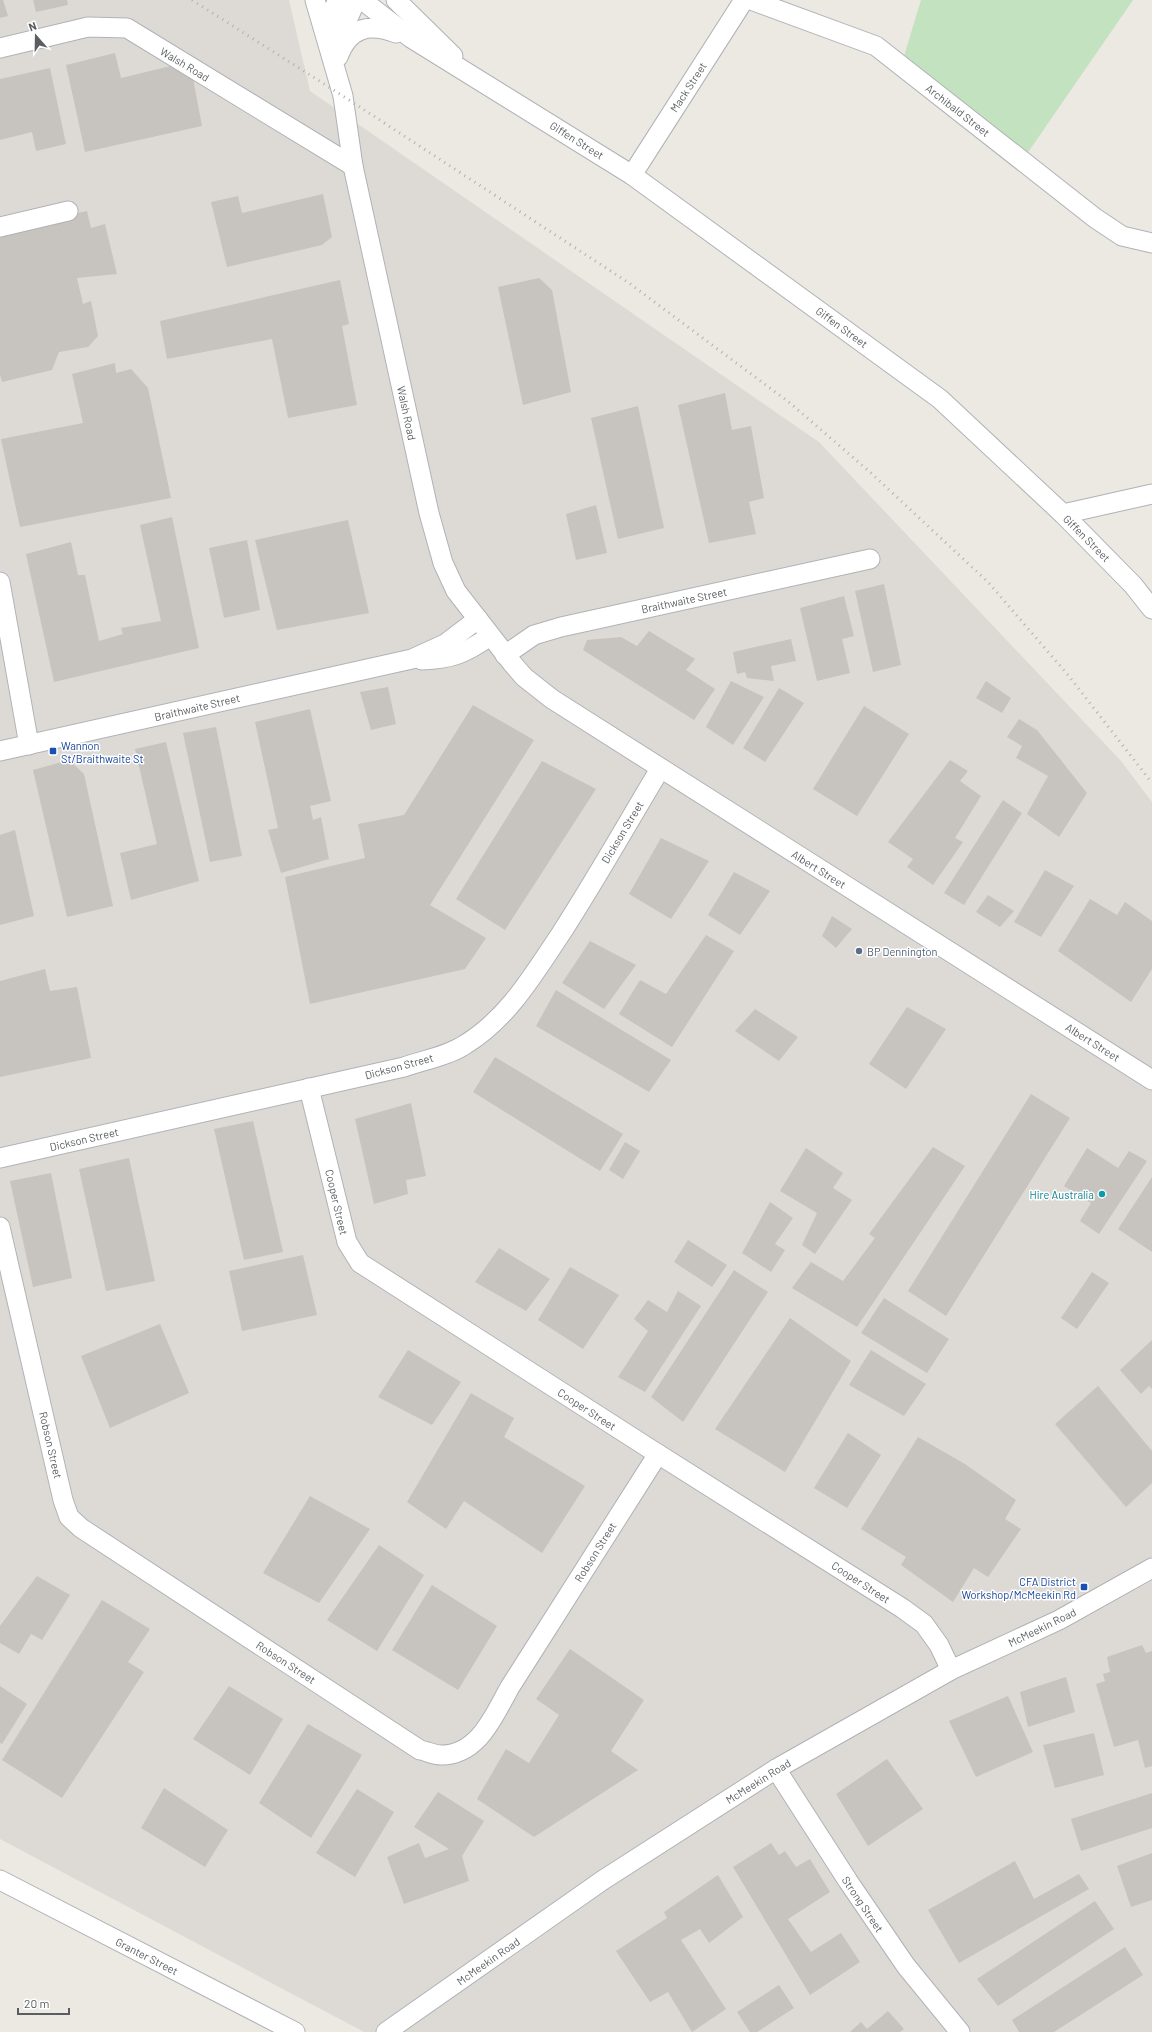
<svg xmlns="http://www.w3.org/2000/svg" width="1152" height="2032" viewBox="0 0 1152 2032" font-family="Barlow,sans-serif">
<style>
.industrial{fill:#dddad6}
.green{fill:#c3e2bf}
.building{fill:#c7c3be}
.lines{fill:none;stroke-linecap:round;stroke-linejoin:round}
.minor-casing{stroke:#afb3b6;stroke-width:21}
.minor{stroke:#fff;stroke-width:19}
.rail{stroke:#b0b1b1;stroke-width:3;stroke-dasharray:1 5;stroke-linecap:butt}
.transit-dot{fill:#1a4fb4;stroke:#fff;stroke-width:1.5}
.service-dot{fill:#5c6f8a;stroke:#fff;stroke-width:1.5}
.culture-dot{fill:#0f9aa8;stroke:#fff;stroke-width:1.5}
.labels{text-anchor:middle;dominant-baseline:central;stroke-width:3;stroke-linejoin:round;paint-order:stroke}
.street-label{font-size:11px;fill:#5a5e61;stroke:#fff}
.transit-label{font-size:11px;fill:#164399;stroke:#fff;text-anchor:start}
.service-label{font-size:11px;fill:#4e5e75;stroke:#fff;text-anchor:start}
.culture-label{font-size:11px;fill:#0d838f;stroke:#fff;text-anchor:end}
</style>
<rect width="100%" height="100%" fill="#ece8e2"/>
<!-- industrial -->
<path class="industrial" d="M0,0h289l21,91 509,351 302,319 31,41v1230h-788l-364,-193z"/>
<!-- green -->
<path class="green" d="M921,0h212l-111,161 -121,-95z"/>
<!-- building -->
<g class="building">
<path d="M0,0h3l5,16 -8,2z"/>
<path d="M33,0h34l1,5 -32,7z"/>
<path d="M115,53l6,25 54,-13 17,8 10,53 -117,26 -19,-87z"/>
<path d="M50,68l16,76 -30,7 -4,-19 -32,8v-61z"/>
<path d="M323,194l9,43 -10,8 -95,22 -16,-65 27,-6 4,17z"/>
<path d="M87,211l4,17 14,-4 12,50 -40,4 6,26 8,-3 7,35 -10,11 -29,5 -7,18 -50,12 -2,-7v-144z"/>
<path d="M539,278l13,12 19,102 -48,13 -25,-118z"/>
<path d="M340,280l9,44 -7,2 15,79 -69,13 -16,-79 -105,20 -7,-38z"/>
<path d="M115,363l1,10 15,-4 17,19 23,110 -151,29 -19,-88 82,-16 -11,-49z"/>
<path d="M725,393l7,37 19,-4 13,72 -15,4 7,32 -47,9 -31,-138z"/>
<path d="M638,406l26,122 -46,11 -27,-121z"/>
<path d="M596,505l11,48 -31,7 -10,-46z"/>
<path d="M172,517l27,131 -145,34 -28,-128 45,-12 7,33h7l14,66 24,-7 -2,-6 40,-7 -21,-96z"/>
<path d="M348,520l21,93 -92,17 -22,-90z"/>
<path d="M247,540l13,70 -36,8 -15,-70z"/>
<path d="M884,584l17,81 -28,7 -18,-81z"/>
<path d="M844,596l10,40 -12,3 8,34 -33,8 -17,-73z"/>
<path d="M649,631l46,28 -9,11 29,19 -21,31 -111,-70 4,-10 34,-3 16,9z"/>
<path d="M791,639l5,22 -25,5 3,15 -27,-3 -2,-6 -8,2 -4,-22z"/>
<path d="M731,681l33,16 -31,48 -27,-18z"/>
<path d="M986,681l25,17 -9,15 -26,-15z"/>
<path d="M388,687l8,37 -25,6 -11,-38z"/>
<path d="M779,688l25,15 -39,59 -22,-14z"/>
<path d="M473,705l61,35 -104,165 56,33 -21,31 -155,35 -25,-127 80,-19 -7,-34 46,-9z"/>
<path d="M864,706l45,28 -52,82 -44,-27z"/>
<path d="M310,709l21,92 -21,5 3,14 8,-3 8,42 -48,14 -13,-43 10,-2 -23,-106z"/>
<path d="M1019,719l18,11 50,63 -28,44 -32,-23 21,-38 -32,-18 6,-12 -15,-9z"/>
<path d="M216,727l26,129 -32,6 -27,-129z"/>
<path d="M166,742l33,139 -68,19 -11,-47 37,-9 -22,-95z"/>
<path d="M69,760l15,14 29,132 -46,11 -34,-147z"/>
<path d="M950,760l18,11 -8,10 21,15 -26,42 8,4 -30,43 -26,-18 6,-8 -25,-17z"/>
<path d="M542,761l54,28 -91,141 -49,-31z"/>
<path d="M1003,800l19,13 -58,92 -20,-12z"/>
<path d="M15,830l19,86 -34,9v-90z"/>
<path d="M661,838l48,23 -38,58 -42,-25z"/>
<path d="M1045,870l29,16 -33,51 -27,-15z"/>
<path d="M734,872l36,19 -30,44 -32,-20z"/>
<path d="M988,895l26,16 -14,16 -24,-15z"/>
<path d="M1090,899l27,16 8,-13 27,19v48l-21,33 -73,-51z"/>
<path d="M832,916l20,13 -16,19 -14,-12z"/>
<path d="M706,935l28,16 -62,96 -53,-33 21,-34 26,14z"/>
<path d="M590,941l46,24 -32,44 -42,-26z"/>
<path d="M45,969l5,22 27,-4 14,71 -91,19v-96z"/>
<path d="M556,990l115,70 -22,32 -113,-66z"/>
<path d="M907,1007l39,22 -40,60 -37,-25z"/>
<path d="M755,1009l43,28 -19,24 -44,-30z"/>
<path d="M495,1057l128,77 -23,37 -127,-79z"/>
<path d="M1031,1094l39,24 -124,198 -38,-25z"/>
<path d="M411,1103l15,73 -20,4 2,14 -34,10 -19,-85z"/>
<path d="M253,1121l30,131 -39,8 -30,-131z"/>
<path d="M625,1142l15,9 -17,28 -14,-9z"/>
<path d="M933,1147l32,19 -108,161 -65,-39 19,-26 32,19 32,-43 -6,-4z"/>
<path d="M806,1148l37,25 -10,15 19,12 -37,54 -13,-9 15,-32 -37,-22z"/>
<path d="M1087,1148l31,20 11,-17 18,10 -48,73 -19,-13 11,-18 -27,-17z"/>
<path d="M129,1158l26,123 -49,10 -27,-122z"/>
<path d="M51,1173l21,105 -39,9 -23,-106z"/>
<path d="M1152,1177v75l-34,-23z"/>
<path d="M770,1202l23,16 -18,26 10,6 -14,22 -29,-19z"/>
<path d="M688,1240l39,25 -15,22 -38,-25z"/>
<path d="M499,1248l51,31 -24,32 -51,-29z"/>
<path d="M303,1255l14,60 -75,16 -13,-60z"/>
<path d="M570,1267l49,28 -36,54 -45,-29z"/>
<path d="M734,1270l34,22 -85,130 -32,-25z"/>
<path d="M1092,1272l17,11 -32,46 -16,-11z"/>
<path d="M678,1291l23,15 -56,86 -27,-15 30,-46 -14,-12 14,-19 19,12z"/>
<path d="M884,1298l65,41 -22,34 -66,-40z"/>
<path d="M790,1318l61,43 -66,111 -70,-43z"/>
<path d="M160,1324l29,69 -79,35 -29,-72z"/>
<path d="M1152,1340v49l-3,-3 -8,8 -21,-24z"/>
<path d="M408,1350l53,32 -29,43 -54,-28z"/>
<path d="M871,1350l55,34 -22,32 -55,-31z"/>
<path d="M1098,1386l54,65v32l-26,24 -71,-83z"/>
<path d="M471,1393l43,25 -10,19 81,49 -43,67 -78,-52 -18,28 -39,-27z"/>
<path d="M848,1433l33,22 -34,53 -33,-20z"/>
<path d="M918,1437l47,27 51,36 -11,19 16,10 -33,48 -14,-9 -21,34 -52,-37 5,-8 -45,-28z"/>
<path d="M310,1496l60,33 -51,74 -56,-30z"/>
<path d="M379,1545l45,30 -47,76 -50,-31z"/>
<path d="M37,1576l33,19 -28,45 -11,-6 -12,20 -19,-11v-17z"/>
<path d="M432,1585l65,41 -39,64 -66,-40z"/>
<path d="M102,1600l48,29 -22,33 16,10 -82,126 -60,-38z"/>
<path d="M1142,1645l4,8 6,-2v115l-7,2 -7,-28 -24,7 -18,-63 9,-3 -2,-7 7,-2 -3,-15z"/>
<path d="M570,1649l74,51 -33,51 27,19 -104,67 -57,-38 29,-50 23,14 30,-48 -23,-16z"/>
<path d="M1066,1677l9,35 -47,15 -8,-35z"/>
<path d="M0,1686l27,18 -25,40 -2,-1z"/>
<path d="M229,1686l54,33 -33,56 -57,-36z"/>
<path d="M1008,1696l25,56 -57,25 -27,-56z"/>
<path d="M308,1724l54,31 -51,83 -52,-35z"/>
<path d="M1094,1733l10,42 -49,13 -12,-43z"/>
<path d="M887,1759l36,50 -55,37 -32,-52z"/>
<path d="M164,1788l64,42 -23,37 -64,-39z"/>
<path d="M357,1789l37,23 -39,65 -39,-24z"/>
<path d="M438,1792l46,29 -22,35 7,25 -65,23 -17,-47 32,-14 6,15 24,-9 -35,-22z"/>
<path d="M1152,1793v35l-71,23 -10,-32z"/>
<path d="M771,1843l8,12 6,-4 11,16 14,-8 20,33 -42,27 23,33 30,-19 19,29 -50,33 -77,-128z"/>
<path d="M1152,1853v47l-21,7 -14,-41z"/>
<path d="M1015,1861l19,38 45,-25 10,15 -130,74 -31,-53z"/>
<path d="M718,1875l25,42 -34,26 -9,-14 -19,11 45,69 -34,23 -24,-40 -18,10 -34,-51 51,-33 -3,-6z"/>
<path d="M1095,1901l19,28 -116,77 -21,-27z"/>
<path d="M1125,1947l18,28 -89,57h-35l-7,-12z"/>
<path d="M779,1985l15,23 -37,24h-7l-13,-20z"/>
<path d="M888,2011l16,18 -4,3h-50l11,-10 6,7z"/>
</g>
<g class="lines">
<defs>
<g id="minor">
<path d="M315,0l28,96 10,70 76,347 14,50 13,28 56,72 12,14 28,22 600,381"/>
<path d="M362,0l49,38 221,137 308,224 123,115 70,71 19,24"/>
<path d="M396,0l57,56"/>
<path d="M751,0l125,46 219,172 27,18 30,7"/>
<path d="M326,36l2,-16 10,-20"/>
<path d="M338,47l5,-17 13,-30"/>
<path d="M0,48l88,-21 39,1 226,138"/>
<path d="M338,57c11,-30 31,-34 58,-24"/>
<path d="M632,175l112,-175"/>
<path d="M0,227l68,-16"/>
<path d="M1063,514l89,-20"/>
<path d="M0,582l29,163"/>
<path d="M505,655l29,-20 27,-8 309,-68"/>
<path d="M422,660c30,-1 44,-7 68,-24"/>
<path d="M0,751l412,-92 33,-15 33,-25"/>
<path d="M309,1088l38,154 13,21 298,191 244,154 22,16 15,21 12,25"/>
<path d="M0,1158l404,-91c20,-7 44,-11 62,-23 42,-26 67,-69 94,-109 35,-54 67,-111 100,-166"/>
<path d="M0,1227l63,273 6,17 12,11 339,222c6,1 14,5 21,5 38,0 53,-40 69,-68l148,-233"/>
<path d="M776,1769l72,112 58,85 54,66"/>
<path d="M0,1880l295,152"/>
<path d="M386,2032l217,-152 173,-111 175,-99 108,-50 93,-52"/>
</g>
</defs>
<!-- minor casing -->
<use href="#minor" class="minor-casing"/>
<!-- minor -->
<use href="#minor" class="minor"/>
<!-- rail -->
<path class="rail" d="M192,0l151,96 286,187 161,120 81,70 117,109 80,93 84,108"/>
</g>
<!-- markers -->
<g class="transit-dot">
<rect x="49" y="747" width="8" height="8" rx="2"/>
<rect x="1080" y="1583" width="8" height="8" rx="2"/>
</g>
<circle class="service-dot" cx="859" cy="951" r="4"/>
<circle class="culture-dot" cx="1102" cy="1194" r="4"/>
<g class="labels">
<!-- street labels -->
<g class="street-label">
<text transform="translate(185 64) rotate(31)">Walsh Road</text>
<text transform="translate(688 87) rotate(-57)">Mack Street</text>
<text transform="translate(958 110) rotate(38)">Archibald Street</text>
<text transform="translate(577 140) rotate(32)">Giffen Street</text>
<text transform="translate(842 327) rotate(36)">Giffen Street</text>
<text transform="translate(407 413) rotate(78)">Walsh Road</text>
<text transform="translate(1087 538) rotate(45)">Giffen Street</text>
<text transform="translate(684 600) rotate(-12)">Braithwaite Street</text>
<text transform="translate(197 707) rotate(-13)">Braithwaite Street</text>
<text transform="translate(622 832) rotate(-59)">Dickson Street</text>
<text transform="translate(819 869) rotate(32)">Albert Street</text>
<text transform="translate(1093 1042) rotate(32)">Albert Street</text>
<text transform="translate(399 1066) rotate(-15)">Dickson Street</text>
<text transform="translate(84 1139) rotate(-13)">Dickson Street</text>
<text transform="translate(337 1202) rotate(77)">Cooper Street</text>
<text transform="translate(587 1409) rotate(33)">Cooper Street</text>
<text transform="translate(51 1445) rotate(77)">Robson Street</text>
<text transform="translate(595 1552) rotate(-58)">Robson Street</text>
<text transform="translate(861 1582) rotate(33)">Cooper Street</text>
<text transform="translate(1042 1627) rotate(-26)">McMeekin Road</text>
<text transform="translate(286 1662) rotate(33)">Robson Street</text>
<text transform="translate(758 1781) rotate(-32)">McMeekin Road</text>
<text transform="translate(863 1904) rotate(56)">Strong Street</text>
<text transform="translate(147 1956) rotate(27)">Granter Street</text>
<text transform="translate(488 1961) rotate(-35)">McMeekin Road</text>
</g>
<!-- transit labels -->
<g class="transit-label">
<text x="61" y="745">Wannon<tspan x="61" dy="13">St/Braithwaite St</tspan></text>
<text x="1076" y="1581" text-anchor="end">CFA District<tspan x="1076" dy="13">Workshop/McMeekin Rd</tspan></text>
</g>
<!-- service labels -->
<g class="service-label">
<text x="867" y="951">BP Dennington</text>
</g>
<!-- culture labels -->
<g class="culture-label">
<text x="1094" y="1194">Hire Australia</text>
</g>
</g>
<!-- north arrow -->
<g transform="translate(36 36) rotate(340)" stroke="#ffffff" stroke-width="3" paint-order="stroke">
<path d="M0-3L7 15L0 10L-7 15Z" fill="#5a5e61"/>
<text y="-6" font-size="11" font-weight="bold" text-anchor="middle" fill="#5a5e61">N</text>
</g>
<!-- scale -->
<path d="M18 2008v6h51v-6" fill="none" stroke="#5a5e61" stroke-width="2"/>
<text x="24" y="2008" font-size="12" fill="#5a5e61" stroke="#ffffff" stroke-width="3" paint-order="stroke">20 m</text>
</svg>
